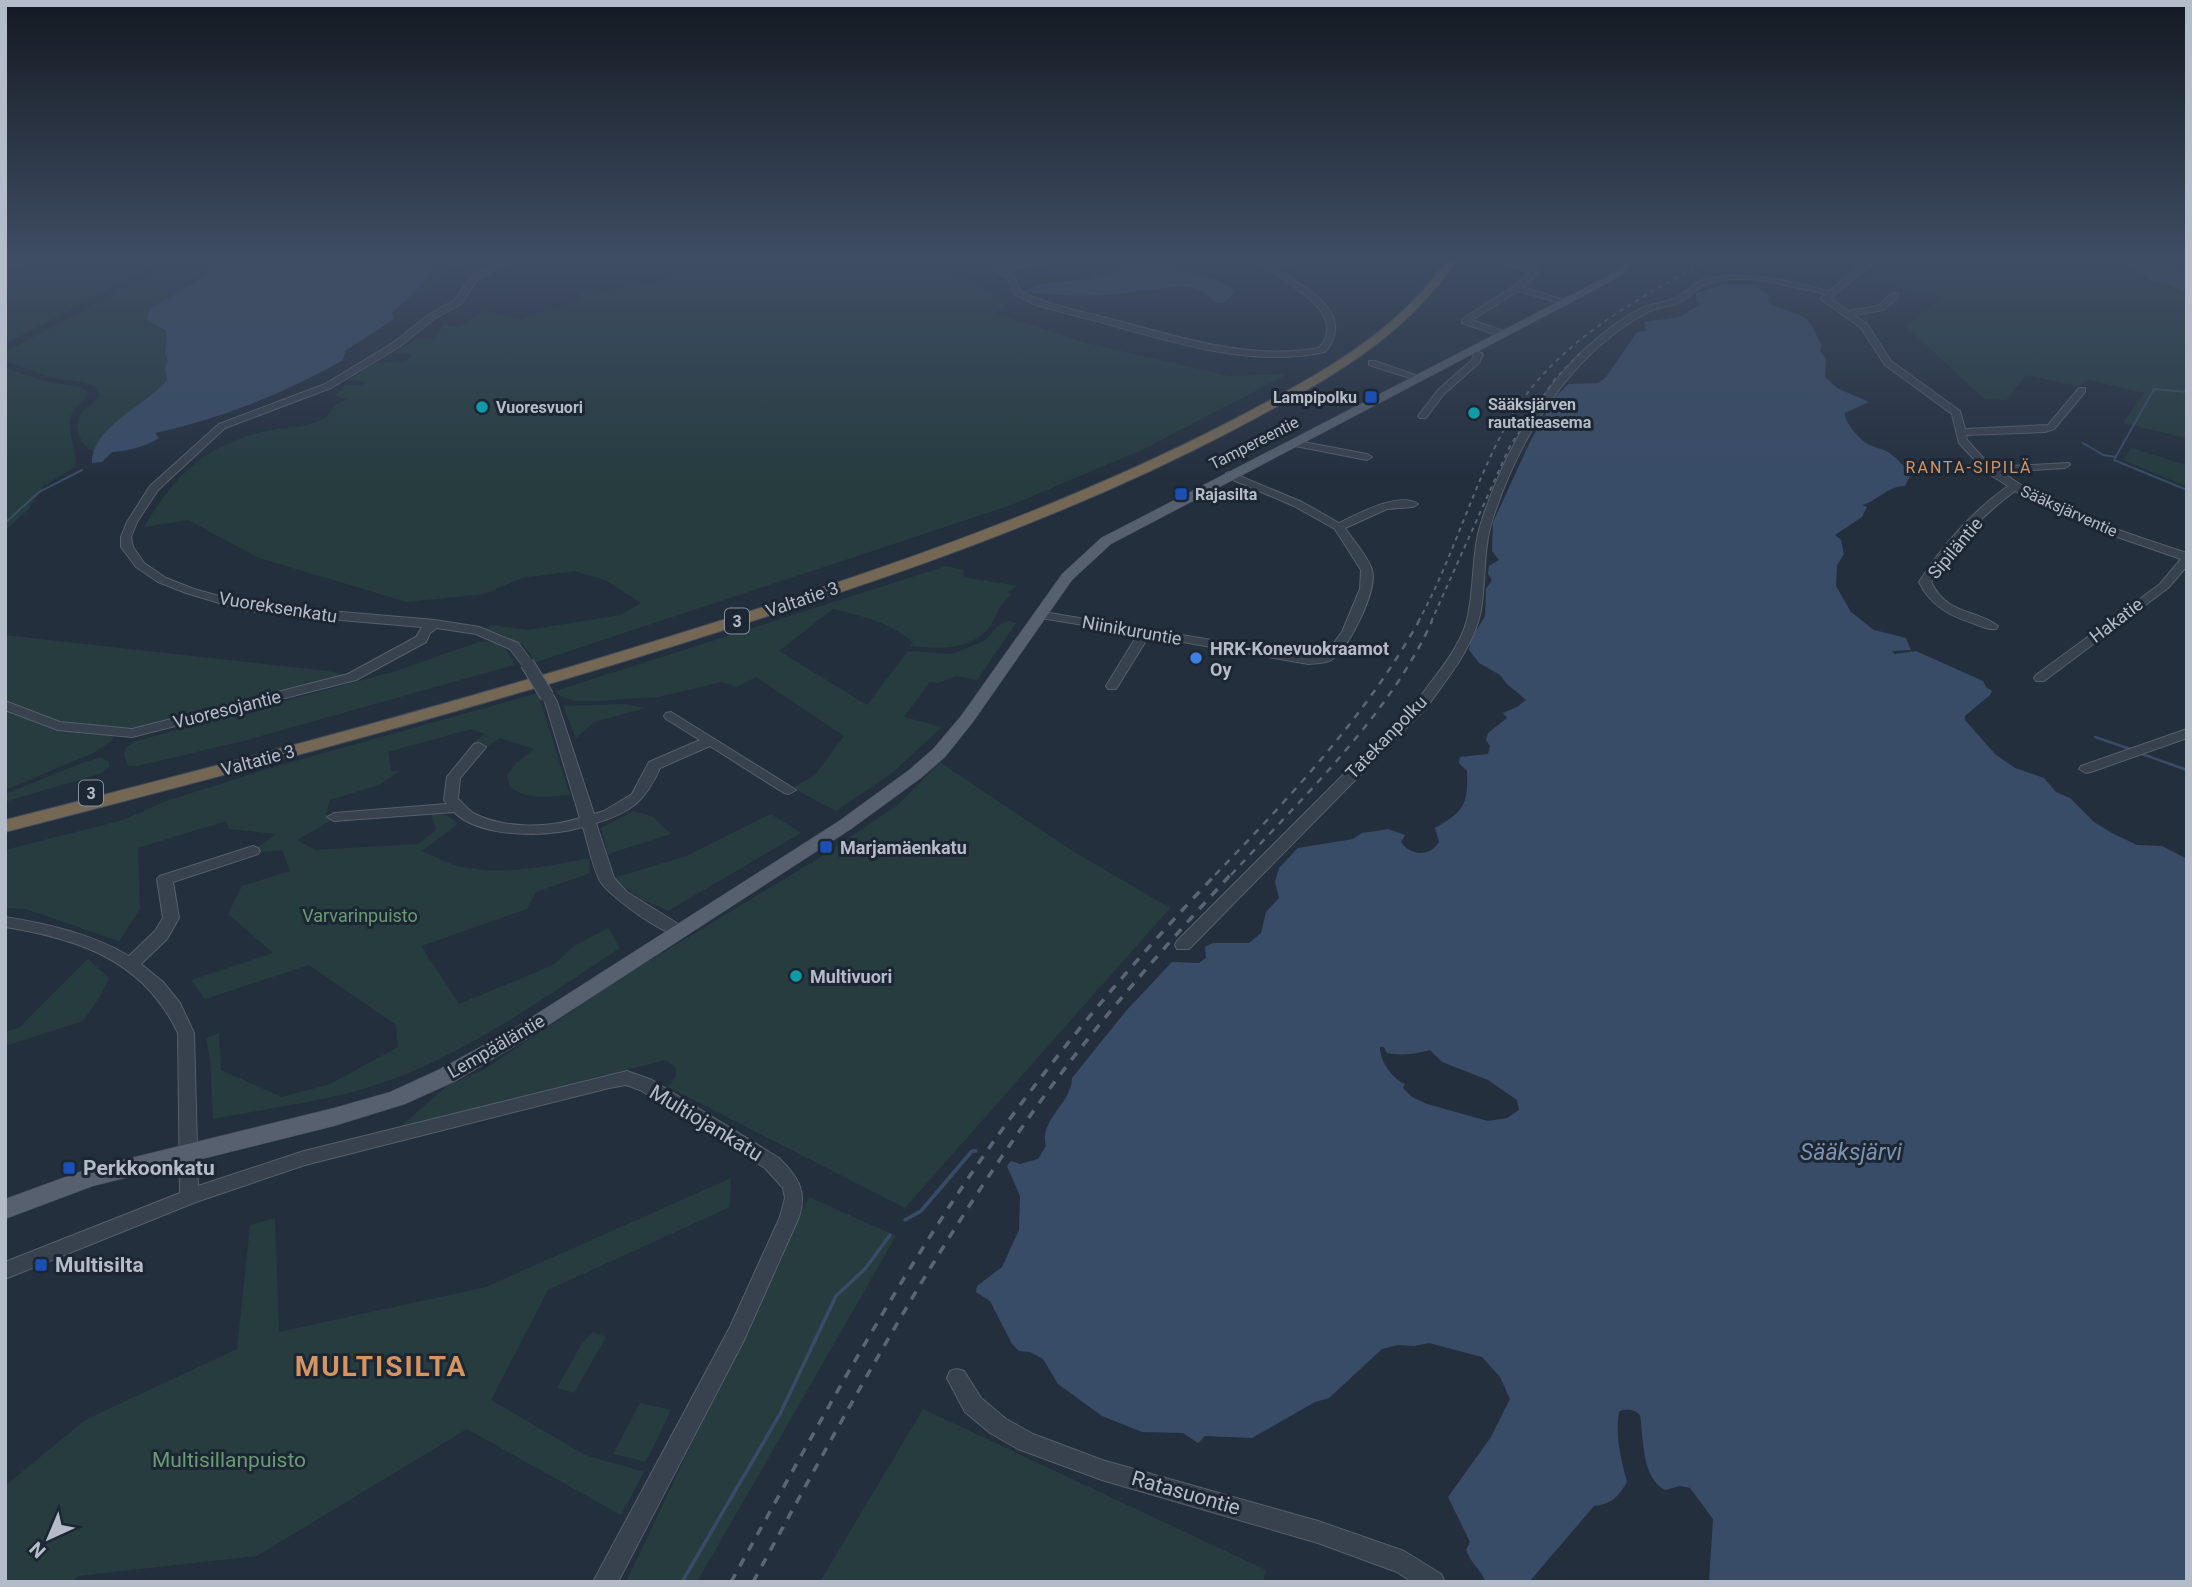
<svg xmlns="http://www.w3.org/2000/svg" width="2192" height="1587" viewBox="0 0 2192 1587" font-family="Roboto,sans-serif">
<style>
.green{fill:#263c3f}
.water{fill:#394c67;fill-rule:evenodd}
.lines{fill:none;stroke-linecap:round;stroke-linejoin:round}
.stream-far2{stroke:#394c67;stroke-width:2}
.stream-far1{stroke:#394c67;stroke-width:2.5}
.stream{stroke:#394c67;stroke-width:3.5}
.minor-casing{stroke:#565f6c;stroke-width:2}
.major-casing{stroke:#414a57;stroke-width:1}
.highway-casing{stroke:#434c59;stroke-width:2}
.minor{fill:#38414e;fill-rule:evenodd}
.major{fill:#56606e;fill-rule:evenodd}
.highway{fill:#746855;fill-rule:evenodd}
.rail-far2{stroke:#5a6575;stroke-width:2;stroke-dasharray:4.5 4.5;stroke-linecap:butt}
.rail-far1{stroke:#5a6575;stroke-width:2.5;stroke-dasharray:7 7;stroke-linecap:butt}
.rail{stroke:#5a6575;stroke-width:3.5;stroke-dasharray:9 9;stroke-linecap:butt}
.minor-bridge-casing{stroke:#565f6c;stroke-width:15;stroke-linecap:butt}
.minor-bridge{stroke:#38414e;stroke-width:13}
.transit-dot{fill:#1a4fb4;stroke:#1d2633;stroke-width:2.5}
.culture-dot{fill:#0f9aa8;stroke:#1d2633;stroke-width:2.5}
.shop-dot{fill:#3f7fe0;stroke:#1d2633;stroke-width:2.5}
.labels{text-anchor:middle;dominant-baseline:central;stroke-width:6;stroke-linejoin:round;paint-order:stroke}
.far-poi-label{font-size:16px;font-weight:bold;fill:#b4bcc9;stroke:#1d2633;text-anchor:start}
.far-street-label{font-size:16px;fill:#b4bcc9;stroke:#1d2633}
.far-neighbourhood-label{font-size:16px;letter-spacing:2px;fill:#d59563;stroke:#1d2633}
.shield{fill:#1d2633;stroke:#878f9c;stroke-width:2}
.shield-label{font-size:16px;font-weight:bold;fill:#b4bcc9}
.street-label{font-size:18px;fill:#b4bcc9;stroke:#1d2633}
.poi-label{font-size:18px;font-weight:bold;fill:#b4bcc9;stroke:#1d2633;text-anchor:start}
.park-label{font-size:18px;fill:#6b9a76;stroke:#1d2633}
.near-street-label{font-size:21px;fill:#b4bcc9;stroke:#1d2633}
.near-poi-label{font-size:21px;font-weight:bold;fill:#b4bcc9;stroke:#1d2633;text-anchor:start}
.near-park-label{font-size:21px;fill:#6b9a76;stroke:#1d2633}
.near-water-label{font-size:23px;font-style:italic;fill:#7c92b1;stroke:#1d2633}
.near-district-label{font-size:28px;font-weight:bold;letter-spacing:2px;fill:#d59563;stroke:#1d2633}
</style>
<rect width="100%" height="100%" fill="#242f3e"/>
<!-- green -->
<g class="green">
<path d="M5,259h176l-22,4 -154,81z"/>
<path d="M202,259h60c-24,5 -74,14 -87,39 -6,9 -9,21 -13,31l5,7 -3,14 4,11 -2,21 -30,27 -24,16 -18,27c-14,-6 -22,-27 -12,-40 6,-6 13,-10 18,-16l-2,-7c-13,-10 -33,-8 -49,-12 -17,-5 -26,-12 -44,-15v-10l155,-82z"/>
<path d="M434,259h39l-28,12 -7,14 -5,3 -20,7 20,-26z"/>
<path d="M685,259h185l7,5 42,-5 90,43 -15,11 89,29 146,34 59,-2 -144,75 -135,57 -473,156 -13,-17 -39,-16 7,-4 37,5 92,-15 21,-12 -36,-23 -30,-9 -53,7 -37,16 -78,8 -148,-44 -71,-38 -44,7c31,-53 62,-82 122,-96 19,-4 38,-2 57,-12 6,-3 7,-8 11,-12 3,-3 9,-6 14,-8l-13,-3 10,-11h17l4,-3 -17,-2 27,-17 28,-1 8,-7 -18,-2 24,-15 16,1 9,-14 15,2 27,-17 36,10 60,-21 -3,-7 12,-3 13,2 56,-9 33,-20z"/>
<path d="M1096,259h110l4,15 -77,-5 -43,10z"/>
<path d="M1889,259h55l56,11 9,-11h112c16,21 42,26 66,33v146l-64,-15 21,-30 -55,-13 -12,6 -51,-11 -20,25 -22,-1 -78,-73 35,-28 -80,-19z"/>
<path d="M5,368l40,13 36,6 7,6c-3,9 -15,13 -17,23 -5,17 8,35 4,51l-31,19 -17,25 -22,19z"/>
<path d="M2131,448l56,17v22l-64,-27z"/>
<path d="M946,566l18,4 -1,7 55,9 -11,6 5,2c-15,13 -12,16 -21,31 -18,26 -54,24 -81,21l3,-4c-24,-20 -51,-26 -80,-33l-54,42 88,54 41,-54 44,3 32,-13 16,-17 8,-3 8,2 -39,57 -21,-4 -18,7 -8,-1 -26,35 38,10 -50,46 -56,38 -43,-23 22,-13 29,-39 -88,-59 -20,10 -14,-5 -64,15 -63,4h-20l-15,-5 -5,-5z"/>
<path d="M5,635l323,36 18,4 -192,51 -30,4 -61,-5 -58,-23z"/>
<path d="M479,642c17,-2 31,6 35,23l-267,75 -109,26h-10l-4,-11 2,-8 10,-6 260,-70z"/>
<path d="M538,693l32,102c-22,2 -41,5 -60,-8l-3,-12 9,-12 18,-14 -34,-11 -14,9 -13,-5 12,-8 -14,-5 -83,23 3,19h9l-21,14 -49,15 -4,14 6,6 -35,20 18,10 103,-6 18,-14 -5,-16c13,-1 18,2 27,10l-36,27c12,5 24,12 36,15 42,10 89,1 131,-8l1,15 -54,19 -9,17 -106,37 38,58 94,-39 21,-19 34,-18 12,20c-84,55 -172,120 -271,145 -44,11 -91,17 -136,26l-3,-59 -4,-22 13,-5 2,37 61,27 48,-13 68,-37 -2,-22 -87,-60 -104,34 -14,-19 82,-27 -45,-39 14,-28 48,-15 -8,-21 -22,2 -2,-5 18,-13 -47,-5 -3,-8 -88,27 2,61 -21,32 -94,-32 -20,-1v-58l118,-30 43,-19 108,-34z"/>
<path d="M624,704l22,4 -52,14 -18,16 -13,-32z"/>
<path d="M5,708l12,6 94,20 3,5 -21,14 -88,37z"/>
<path d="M101,757l8,5v5l-7,6 -97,29v-8l74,-30z"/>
<path d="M940,762l131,88 99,58 -265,300 -237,-121 8,-11v-8l-10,-8 -266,67 47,-41 38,-17 139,-93 195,-118 80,-54z"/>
<path d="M634,811l19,6 18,17 -63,20 -7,-26z"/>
<path d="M771,814l30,19 -133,78 -27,-12 -28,-21 74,-22z"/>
<path d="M88,959l21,19 -10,20 -16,23 -78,25v-14l15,-5z"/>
<path d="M731,1178l-1,29 -182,83 -57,110 94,55 59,17 -23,43 -154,-86 -210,127 -179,20 -6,6h-67v-96l80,-66 152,-71 13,-124 25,-7 4,114 207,-45z"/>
<path d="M809,1197l87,39 -199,346h-71z"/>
<path d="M592,1332l14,5 -32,56 -17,-5 24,-43z"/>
<path d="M640,1403l31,7 -25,52 -33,-8z"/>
<path d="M923,1409l343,161 -3,12h-443z"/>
</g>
<!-- water -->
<g class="water">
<path d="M262,259h172l1,3c-5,18 -28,38 -43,50l2,6 -4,4 -44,28 -3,10c-57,33 -124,59 -188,73l4,5c-14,9 -31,13 -47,14l-10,10 -10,1c0,-37 53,-56 75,-83l-2,-12 3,-7c-7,-11 1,-18 -2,-30l-19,-12 3,-10 62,-38z"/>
<path d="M2151,259l36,13v20c-25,-8 -48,-13 -66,-32z"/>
<path d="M1133,269c35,1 80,2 101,22 -17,24 -19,7 -33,0 -8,-4 -18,-5 -27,-4 -43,5 -79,12 -123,7 -9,-1 -19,0 -27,-3l19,-7 47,-5z"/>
<path d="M1723,284l34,1 4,6 8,3 -1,8c11,9 28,8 39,18 8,7 9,17 15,25l-2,6 6,7 -1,19 12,11 32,14 -24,11c-1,9 14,25 21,30 8,5 17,5 25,11 8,6 14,14 20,20l-6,12c-18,0 -27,15 -43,19l5,2 -5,10 -27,18 6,5 3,14 -7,11 -1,21 15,26 23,18 32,8 5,12 -19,1 3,3 21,-3 67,30 3,6 6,4 -2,4 -25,21v4l30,34 20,14 29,10 12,14 14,6 24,24 18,11 25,12 25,1 25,13v723h-478l4,-63 -23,-31 -10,-2 -15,4c-24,-13 -21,-51 -25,-75 -6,-6 -15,-7 -21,-3 -4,25 2,47 8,70 -9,15 -15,22 -33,24l-65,76h-43c-6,-13 -15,-19 -20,-32l4,-8 -22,-45 43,-60 19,-38 -10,-22 -18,-20 -53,-14 -15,3 -16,-1 -16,4 -53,49 -14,4 -63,36 -47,-2 -7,7 -15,-10 -41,-1 -40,-16 -44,-32 -15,-25 -13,-7 -11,-1 -7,-7 -22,-43 -14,-9 1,-6 25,-19 17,-37 1,-34 -13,-30 4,-5 9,3 18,-5 8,-13c-8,-25 26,-43 26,-68l54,-67 46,-49 27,1 7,-5 -1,-11 8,-4h36l12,-10 5,-21 13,-14 -4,-16 4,-14 19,-20 55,-9 9,-6 14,-2 12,-2 17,6 -4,7c9,14 29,15 38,0l-4,-14c30,-17 33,-24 32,-57l-8,-8 1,-6 28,-3 2,-8 -4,-6 2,-7 19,-15 -4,-5 14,-6 9,-7 -19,-16 -7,-9 -21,-12 -10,-13 2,-11 14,-23 1,-27 6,-9 -4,-6 1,-8 10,-6 -7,-9 1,-29 37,-80 27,-47 12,-11 29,-1 8,-6 31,-45 9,-1 -2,-9 36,-5 21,-14 -4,-2 -1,-8zM1380,1047h4l3,6c17,3 27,1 43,-3l12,12 46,18 29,20 2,10 -12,8 -19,3 -61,-17 -15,-7 -9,-9 2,-4c-12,-4 -26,-24 -25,-37z"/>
</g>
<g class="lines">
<!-- stream-far2 -->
<g class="stream-far2">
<path d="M5,267l31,-8"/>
<path d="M5,270l37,-11"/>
<path d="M1130,270l10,-11"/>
<path d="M2083,443l20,12 13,2"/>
<path d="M2115,458l39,-69 33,3"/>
<path d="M2114,460l73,30"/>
<path d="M5,523l34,-31 43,-22"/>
</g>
<!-- stream-far1 -->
<g class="stream-far1">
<path d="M2095,737l35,12"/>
<path d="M2142,754l45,16"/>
</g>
<!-- stream -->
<g class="stream">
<path d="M905,1220l16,-9 51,-60h4"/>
<path d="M682,1582l98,-168 56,-118 29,-27 25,-34"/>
</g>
<defs>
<g id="minor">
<path d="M505,259h9l-37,21 -16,24 -27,15 -35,28 -68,41 -106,40 -67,62 -21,32 -6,15 2,10 11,16 22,15 28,11 50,14 27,3 164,14 44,7 39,16 15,20 -2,3h-8l-13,-17 -34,-15 -39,-6 -7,5 -4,9 -70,38 -224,57 -74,-7 -53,-20v-9l55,21 72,7 216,-55 68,-37 6,-10 -151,-13 -28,-4 -57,-17 -28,-11 -22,-15 -15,-20v-10l6,-15 23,-36 69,-62 106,-40 68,-41 35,-28 27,-15 16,-24z"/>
<path d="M991,259h8l3,8 47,-8h15l-4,2 -53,10 8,7 5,13c28,15 58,19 87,27 68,18 142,43 212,30 33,-38 -42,-68 -65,-89h9l4,3 46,-3 -4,2 -37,5c28,19 87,46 53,86 -72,16 -149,-9 -218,-28 -24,-7 -49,-12 -73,-20l-20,-10 -6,-15 -13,-9z"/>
<path d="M1833,259h14l19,4 6,-4h8l-50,39 18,13 30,-5 14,-13h6v4l-14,13 -30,5 13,9 24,37 69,50 5,18 83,-4 31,-37h6v4l-31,37 -9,3 -79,3 1,5 17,19 10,8 75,-4 1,2 -5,3 -63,4c54,40 122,60 185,81v13l-19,22 -124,93h-8l-2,-3 2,-3 124,-91 21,-25 -75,-26 -91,-42c-33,24 -64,57 -84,91 17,34 43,26 67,44l-2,3c-7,1 -14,-2 -21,-5 -25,-8 -44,-18 -56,-42 23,-36 54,-71 89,-96l-22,-14 -27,-29 -7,-29 -67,-49 -24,-37 -39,-28 -1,-2 4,-4c-36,-8 -80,-22 -116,-11 -12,3 -19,15 -31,20 -10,4 -21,4 -30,9 -78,41 -130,127 -156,209 -9,28 -6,60 -11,89 -7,37 -33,67 -54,97l-238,242h-12l-2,-4 2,-4 240,-240c18,-25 42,-51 50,-81 8,-33 4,-68 15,-100 27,-83 80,-170 160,-212 10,-5 21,-4 31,-9 13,-5 21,-18 36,-21 39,-8 82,4 120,13l32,-25z"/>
<path d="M1505,262l34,6v4l-16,15 46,15 -4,2 -47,-13 -46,29 34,12v4l-3,1 -41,-14v-4l52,-33 16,-15 -25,-5z"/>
<path d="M1470,348l13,6 -4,9 -35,31 -18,24h-6l-2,-2 20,-26 34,-30 2,-5 -8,-4z"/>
<path d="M1369,361h6l49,17 -8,2 -47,-15z"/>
<path d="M1293,440l74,14 5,3 -5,3 -77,-15 -2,-2z"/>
<path d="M1230,472l72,30 37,21c19,-9 60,-32 79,-19l-5,3 -26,2 -42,19c7,11 24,30 27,42 6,19 -22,76 -38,88 -7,6 -17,5 -26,6l-159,-28 -33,53h-8l-2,-3 32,-52 -97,-16 -4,-1v-6l271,45 19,-4 15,-20 18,-43 1,-19 -26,-41 -41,-23 -68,-29v-4z"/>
<path d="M547,692l5,1 5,9 37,112 10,-3 28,-17 17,-32 51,-22 -34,-21 -2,-3 2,-3 5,-1 125,78 -7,4 -5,-1 -74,-47 -50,22c-15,33 -28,44 -64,55l18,55 13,14 56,35 2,4 -2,4c-16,4 -71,-38 -81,-51 -9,-13 -14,-42 -19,-57 -34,10 -102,12 -129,-15l-120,9 -7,-4 7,-4 113,-9 -3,-4 3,-23 27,-33 5,-1 7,4 -26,31 -2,21c6,5 11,12 17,15 30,15 74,14 105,4l-35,-116 -4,-6z"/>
<path d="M2187,729v9l-96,34 -5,1 -7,-4 2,-3z"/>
<path d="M253,846l5,2 2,3 -2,3 -85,28 6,36 -12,21 -26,25 22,18 17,21 14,30 4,153 106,-35 323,-80 25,9 127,78c18,18 29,33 20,59l-55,123 -126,242h-25l137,-255 50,-110 5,-19 -2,-10 -18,-20 -125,-78 -14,-5 -17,3 -304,77 -109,37 -191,77v-17l175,-69 -2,-160c-34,-72 -98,-94 -173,-106v-10c43,7 87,17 124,39l26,-25 8,-13 -6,-39 3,-3z"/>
<path d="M957,1369l7,2 17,27 25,21 27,15 69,26 216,61 86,30 37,23 4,8h-33l-15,-10 -79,-29 -216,-63 -84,-31 -28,-16 -25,-21 -18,-34 3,-7z"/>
</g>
<path id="major" d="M1623,259h10l-11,15 -14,9 -497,261 -39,36 -99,142 -28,35 -24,21 -70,51 -324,210 -71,42 -51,23 -71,22 -241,60 -88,33v-20l85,-31 244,-60 56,-16 50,-23 73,-40 326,-208 70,-51 24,-21 28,-33 101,-142 39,-36 501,-259 14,-9z"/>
<path id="highway" d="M1447,259h10c-53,82 -139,126 -224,171 -162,85 -335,145 -509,200 -237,76 -478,140 -719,202v-12c237,-60 472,-122 705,-196 177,-56 354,-117 519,-202 81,-43 166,-85 218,-163z"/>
</defs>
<!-- minor casing -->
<use href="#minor" class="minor-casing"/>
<!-- major casing -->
<use href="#major" class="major-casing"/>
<!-- highway casing -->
<use href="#highway" class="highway-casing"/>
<!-- minor -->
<use href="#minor" class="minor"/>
<!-- major -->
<use href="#major" class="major"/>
<!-- highway -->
<use href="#highway" class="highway"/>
<!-- rail-far2 -->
<g class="rail-far2">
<path d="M1418,622c35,-63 54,-135 89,-198 44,-79 127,-124 204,-165"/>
<path d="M1431,622l79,-176 45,-67 28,-29"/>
</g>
<!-- rail-far1 -->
<g class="rail-far1">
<path d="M1215,875c76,-79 150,-158 204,-254"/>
<path d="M1231,875c69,-75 159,-160 201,-254"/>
</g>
<!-- rail -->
<g class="rail">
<path d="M731,1582c88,-158 174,-320 281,-466 63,-86 132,-166 205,-243"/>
<path d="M753,1582c85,-155 168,-311 270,-456 62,-90 135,-172 209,-253"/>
</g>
<defs>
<path id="minor-bridge" d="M527,663l20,33"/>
</defs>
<!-- minor-bridge casing -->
<use href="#minor-bridge" class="minor-bridge-casing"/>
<!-- minor-bridge -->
<use href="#minor-bridge" class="minor-bridge"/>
</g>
<!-- sky -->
<linearGradient id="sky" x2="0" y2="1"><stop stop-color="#141a22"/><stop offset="0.54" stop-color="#3f4d63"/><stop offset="1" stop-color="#3f4d63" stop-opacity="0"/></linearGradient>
<rect width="2192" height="481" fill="url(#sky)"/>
<!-- markers -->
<g class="transit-dot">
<rect x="1364" y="390" width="14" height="14" rx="3.5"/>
<rect x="1174" y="487" width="14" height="14" rx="3.5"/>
<rect x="819" y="840" width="14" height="14" rx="3.5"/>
<rect x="62" y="1161" width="14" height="14" rx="3.5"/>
<rect x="34" y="1258" width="14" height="14" rx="3.5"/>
</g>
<g class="culture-dot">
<circle cx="482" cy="407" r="7"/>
<circle cx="1474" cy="413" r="7"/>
<circle cx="796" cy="976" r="7"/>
</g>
<circle class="shop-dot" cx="1196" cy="658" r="7"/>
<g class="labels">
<!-- far-poi labels -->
<g class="far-poi-label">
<text x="1357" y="397" text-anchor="end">Lampipolku</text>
<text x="1488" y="404">Sääksjärven<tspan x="1488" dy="18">rautatieasema</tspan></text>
<text x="496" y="407">Vuoresvuori</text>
<text x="1195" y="494">Rajasilta</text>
</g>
<!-- far-street labels -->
<g class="far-street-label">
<text transform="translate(1254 443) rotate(-27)">Tampereentie</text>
<text transform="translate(2069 511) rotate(24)">Sääksjärventie</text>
</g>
<!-- far-neighbourhood labels -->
<g class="far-neighbourhood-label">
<text x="1969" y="467">RANTA-SIPILÄ</text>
</g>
<!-- shield labels -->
<g class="shield">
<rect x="725" y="608.5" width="24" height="25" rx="5"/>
<rect x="79" y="780.5" width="24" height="25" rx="5"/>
</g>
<g class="shield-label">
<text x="737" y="621">3</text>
<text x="91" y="793">3</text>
</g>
<!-- street labels -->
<g class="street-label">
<text transform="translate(1955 548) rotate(-50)">Sipiläntie</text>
<text transform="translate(802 599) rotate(-19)">Valtatie 3</text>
<text transform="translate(278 607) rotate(9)">Vuoreksenkatu</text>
<text transform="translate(2116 620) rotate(-37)">Hakatie</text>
<text transform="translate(1132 630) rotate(10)">Niinikuruntie</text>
<text transform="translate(227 709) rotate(-14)">Vuoresojantie</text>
<text transform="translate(1386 737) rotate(-46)">Tatekanpolku</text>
<text transform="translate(258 760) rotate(-15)">Valtatie 3</text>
<text transform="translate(496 1046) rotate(-30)">Lempääläntie</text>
</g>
<!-- poi labels -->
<g class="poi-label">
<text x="1210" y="648">HRK-Konevuokraamot<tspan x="1210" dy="21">Oy</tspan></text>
<text x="840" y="847">Marjamäenkatu</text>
<text x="810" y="976">Multivuori</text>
</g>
<!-- park labels -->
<g class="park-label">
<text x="360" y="915">Varvarinpuisto</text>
</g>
<!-- near-street labels -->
<g class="near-street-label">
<text transform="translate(706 1123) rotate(31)">Multiojankatu</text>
<text transform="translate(1186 1493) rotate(16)">Ratasuontie</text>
</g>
<!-- near-poi labels -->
<g class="near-poi-label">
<text x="83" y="1168">Perkkoonkatu</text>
<text x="55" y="1265">Multisilta</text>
</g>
<!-- near-park labels -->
<g class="near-park-label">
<text x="229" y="1460">Multisillanpuisto</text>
</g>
<!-- near-water labels -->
<g class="near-water-label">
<text x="1851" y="1152">Sääksjärvi</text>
</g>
<!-- near-district labels -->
<g class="near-district-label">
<text x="381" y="1366">MULTISILTA</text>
</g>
</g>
<!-- border -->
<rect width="2192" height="1587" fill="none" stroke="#b4bcc9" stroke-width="14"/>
<!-- north arrow -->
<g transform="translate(49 1538) rotate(224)" stroke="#1d2633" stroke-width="5" paint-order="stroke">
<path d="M0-5L12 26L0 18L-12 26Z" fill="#b4bcc9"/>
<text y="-10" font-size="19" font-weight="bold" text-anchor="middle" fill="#b4bcc9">N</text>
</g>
</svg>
